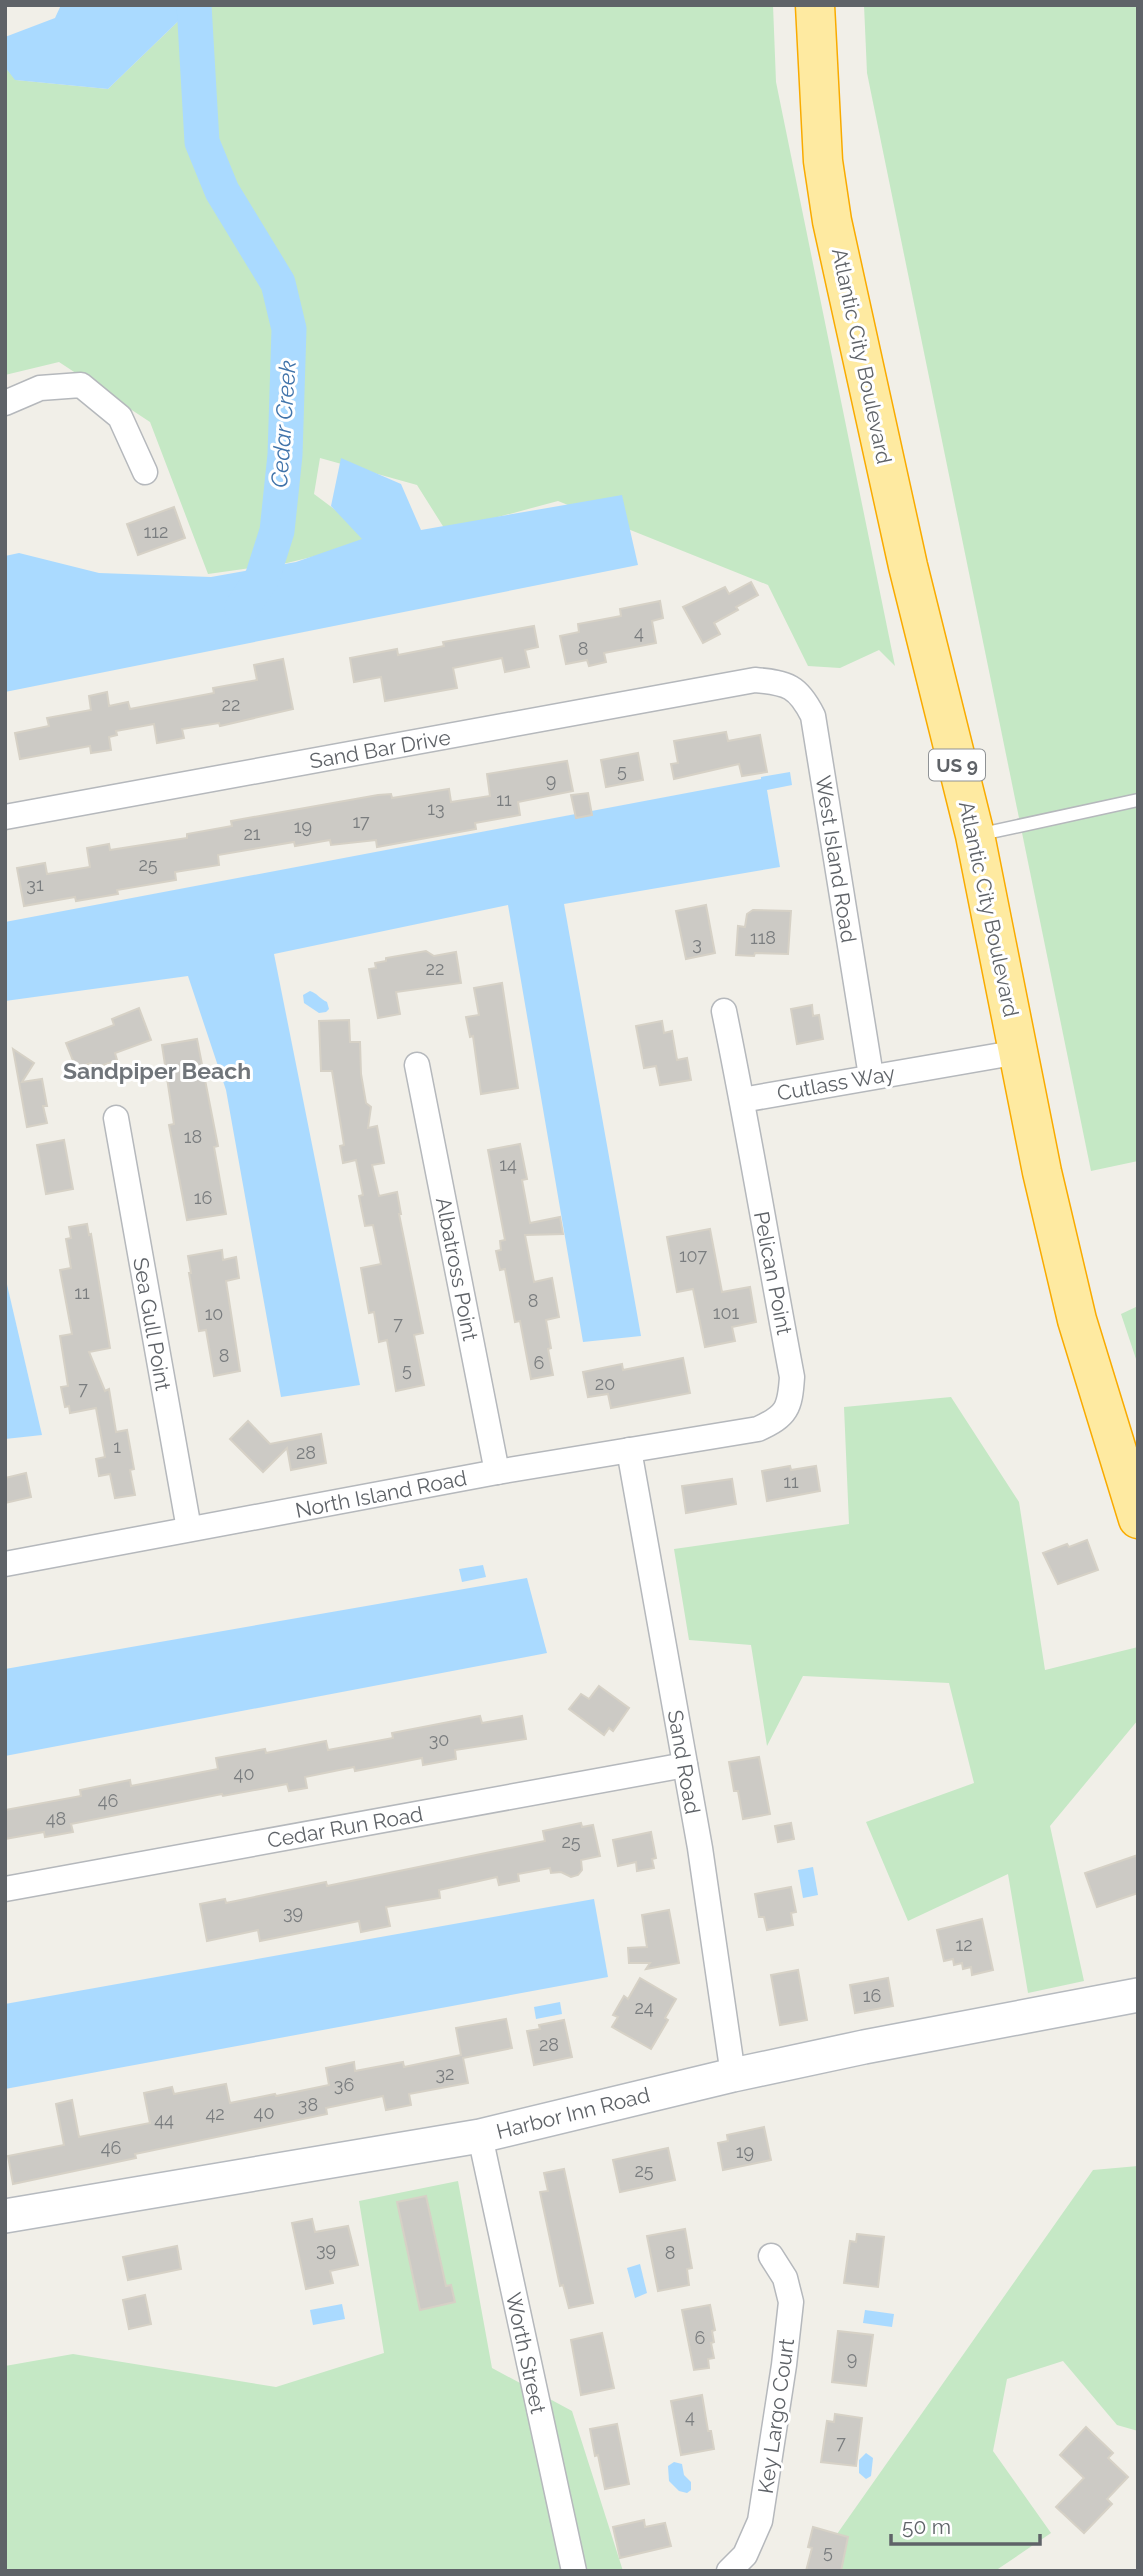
<svg xmlns="http://www.w3.org/2000/svg" width="1143" height="2576" viewBox="0 0 1143 2576" font-family="Raleway,sans-serif">
<style>
.green{fill:#c5e8c5}
.water{fill:#aadaff}
.lines{fill:none;stroke-linecap:round;stroke-linejoin:round}
.river{stroke:#aadaff;stroke-width:35}
.building{fill:#cccac5;stroke:#d6d1c6;stroke-width:2}
.service-casing{stroke:#b5b8bc;stroke-width:15}
.minor-casing{stroke:#b5b8bc;stroke-width:27}
.secondary-casing{stroke:#b6babf;stroke-width:36}
.trunk-casing{stroke:#f9ab00;stroke-width:41}
.service{stroke:#fff;stroke-width:12}
.minor{stroke:#fff;stroke-width:24}
.secondary{stroke:#fff;stroke-width:33}
.trunk{stroke:#feeaa1;stroke-width:38}
.labels{text-anchor:middle;dominant-baseline:central;stroke-width:6;stroke-linejoin:round;paint-order:stroke}
.number-label{font-size:18px;fill:#7a7d7f}
.shield{fill:#fff;stroke:#8f9295;stroke-width:2}
.shield-label{font-size:19px;font-weight:bold;fill:#5f6368}
.street-label{font-size:21px;fill:#5f6368;stroke:#fff}
.water-label{font-size:23px;font-style:italic;fill:#4174aa;stroke:#fff}
.neighbourhood-label{font-size:23px;font-weight:bold;fill:#70757a;stroke:#fff}
</style>
<rect width="100%" height="100%" fill="#f1efe8"/>
<!-- green -->
<g class="green">
<path d="M195,5h578l3,77 119,584 -16,-16 -39,18 -32,-2 -40,-81 -210,-84 -112,30 -29,-46 -97,-27 -6,36 63,47 -90,22 -79,11 -58,-152 -91,-60 -54,13v-308l11,13 92,9z"/>
<path d="M864,5h274v1156l-47,10 -224,-1098z"/>
<path d="M1138,1306v59l-17,-51z"/>
<path d="M951,1397l68,105 26,168 93,-23v73l-88,106 34,155 -56,12 -20,-119 -100,47 -42,-99 108,-39 -25,-100 -146,-7 -36,70 -16,-101 -62,-5 -15,-91 175,-25 -5,-117z"/>
<path d="M1138,2166v265l-21,-6 -54,-64 -56,18 -14,72 58,82 -56,38h-184l282,-401z"/>
<path d="M458,2181l34,187 80,43 51,160h-618v-205l68,-12 203,33 108,-34 -25,-152z"/>
</g>
<!-- water -->
<g class="water">
<path d="M61,5h134l-87,84 -93,-9 -10,-13v-30l50,-19z"/>
<path d="M341,458l60,26 20,46 201,-35 16,70 -633,127v-136l14,-3 80,20 112,4 85,-15 66,-23 -31,-33z"/>
<path d="M790,772l2,13 -25,5 13,77 -216,37 77,432 -58,6 -75,-437 -234,49 86,431 -79,12 -55,-307 -38,-114 -183,25v-79l756,-143v-2z"/>
<path d="M310,991c7,2 10,8 17,11l2,7 -3,3 -7,1 -15,-10 -1,-8z"/>
<path d="M5,1276l37,159 -37,4z"/>
<path d="M483,1565l3,12 -24,5 -3,-13z"/>
<path d="M527,1578l20,75 -542,103v-87z"/>
<path d="M813,1867l5,28 -15,3 -5,-28z"/>
<path d="M594,1899l14,78 -603,112v-85z"/>
<path d="M560,2002l2,12 -26,5 -2,-12z"/>
<path d="M640,2264l7,29 -12,5 -8,-30z"/>
<path d="M342,2304l3,15 -32,6 -3,-15z"/>
<path d="M865,2310l29,4 -2,13 -29,-4z"/>
<path d="M866,2453l7,5 -2,18 -5,3 -7,-6v-13z"/>
<path d="M674,2462l8,2 2,11 7,7v8l-4,3 -8,-2 -10,-10 -1,-15z"/>
</g>
<g class="lines">
<!-- river -->
<path class="river" d="M194,5l8,137 20,49 56,92 11,46 -4,126 -8,76 -15,47 -20,30"/>
</g>
<!-- building -->
<g class="building">
<path d="M174,507l11,31 -47,17 -11,-31z"/>
<path d="M751,582l7,13 -22,12 2,3 -24,13 6,11 -17,9 -20,-36 42,-20 4,7z"/>
<path d="M660,601l3,17 -11,3 4,22 -52,10 2,9 -17,4 -2,-6 -21,4 -6,-28 19,-4 -1,-8 43,-8 -1,-7z"/>
<path d="M534,626l4,21 -13,3 4,17 -24,5 -3,-14 -49,10 4,20 -72,13 -4,-24 -27,5 -4,-24 47,-9 1,6 46,-9 -1,-4z"/>
<path d="M283,659l10,50 -73,17 -1,-3 -37,6 2,9 -27,5 -3,-19 -38,7 1,4 -8,2 2,13 -20,3 -1,-7 -70,13 -5,-26 34,-7 -2,-8 44,-8 -2,-14 18,-4 2,14 19,-4 2,7 84,-16 -1,-5 44,-8 -3,-15z"/>
<path d="M726,732l2,9 32,-6 7,37 -25,4 -3,-12 -65,15 -3,-15 7,-1 -4,-22z"/>
<path d="M638,753l5,27 -37,7 -5,-27z"/>
<path d="M567,761l6,30 -55,11 2,13 -45,8 1,6 -99,18 -1,-7 -45,5 -1,-5 -35,6 -1,-4 -76,13 1,10 -44,7 1,8 -59,10 1,4 -42,7 -1,-4 -51,9 -7,-38 28,-5 2,11 43,-7 -3,-19 22,-4 1,6 77,-12v-4l45,-8 -1,-5 147,-26 13,-1 1,4 57,-9 2,13 39,-6 -3,-22z"/>
<path d="M588,793l4,22 -16,3 -5,-23z"/>
<path d="M706,905l9,48 -29,6 -10,-48z"/>
<path d="M753,910l38,1 -3,43 -33,-1 -1,3 -18,-1 2,-29 7,1 2,-13z"/>
<path d="M426,951l8,5 22,-4 5,31 -65,9 4,22 -22,4 -9,-49 7,-1 -1,-5 11,-2v-3z"/>
<path d="M502,983l16,105 -37,6 -8,-58 -3,1 -4,-20 13,-2 -5,-27z"/>
<path d="M812,1005l1,11 6,-1 4,24 -26,5 -6,-35z"/>
<path d="M139,1008l12,32 -36,13 2,7 -24,9 -2,-6 -15,5 -10,-25 48,-18 -2,-6z"/>
<path d="M349,1020l1,22h10l1,32 5,29 5,4 -3,21 9,-2 7,37 -12,2 7,31 18,-4 4,22h-2l24,119 -9,2 10,50 -28,6 -9,-51 -8,2 -5,-30 -5,1 -8,-45 20,-4 -8,-39 -8,1 -6,-30 4,-1 -7,-35 -13,3 -3,-17 4,-1 -12,-74h-11l-2,-50z"/>
<path d="M662,1021l2,12 8,-2 5,29 10,-2 4,22 -31,5 -4,-19 -12,2 -8,-42z"/>
<path d="M197,1039l21,107 -4,1 12,67 -39,6 -18,-95 5,-1 -12,-79z"/>
<path d="M13,1049l21,14 -12,19 20,-3 5,27h-4l4,17 -20,4z"/>
<path d="M64,1140l9,49 -27,5 -9,-49z"/>
<path d="M520,1144l7,35 -5,1 8,43 30,-6 3,17 -38,1 9,47 18,-4 7,39 -13,3 5,28 -3,1 5,26 -22,4 -11,-58 -5,1 -10,-53 -5,1 -4,-19 5,-1 -1,-9 5,-1 -17,-90z"/>
<path d="M87,1224l2,11 2,-1 19,114 -21,4 16,39 4,-2 7,43 11,-2 7,39 -4,1 5,25 -20,3 -5,-24 -11,2 -3,-17 9,-2 -9,-49 -26,5 -1,-7 -4,1 -4,-20 7,-1 -8,-50 12,-2 -12,-64 11,-2 -5,-29 5,-1 -2,-11z"/>
<path d="M710,1229l12,63 28,-5 6,35 -24,5 3,14 -30,6 -12,-58 -16,3 -10,-55z"/>
<path d="M222,1250l1,10 13,-3 3,21 -13,3 14,90 -26,5 -8,-46 -7,1 -10,-58h2l-3,-17z"/>
<path d="M683,1358l7,35 -79,15 -3,-14 -20,3 -5,-25 39,-8 1,6z"/>
<path d="M248,1421l22,23 51,-10 5,29 -35,7 -4,-22 -24,24 -33,-33z"/>
<path d="M790,1466l1,4 25,-4 4,25 -53,10 -5,-30z"/>
<path d="M26,1473l5,24 -26,6v-25z"/>
<path d="M732,1479l4,25 -50,9 -4,-27z"/>
<path d="M1087,1540l11,30 -40,14 -15,-31 24,-9 2,3z"/>
<path d="M599,1686l30,22 -16,23 -4,-3 -5,7 -35,-26 12,-15 8,5z"/>
<path d="M480,1716l2,7 40,-7 4,23 -71,11 1,9 -33,6 -1,-7 -67,13 -1,-4 -49,10 2,11 -18,3 -2,-7 -64,12 -1,-2 -151,30 2,8 -28,5 -1,-5 -39,7v-29l76,-14 -1,-6 50,-10 1,6 87,-17 -2,-11 49,-9 1,4 60,-12 2,9 65,-12 -1,-5z"/>
<path d="M759,1757l11,57 -27,5 -5,-28h-4l-5,-29z"/>
<path d="M581,1823l1,4 11,-2 7,31 -19,4 1,10 -4,5 -7,2 -10,-5 -10,1 -1,-5 -32,6 1,7 -20,4 -2,-8 -58,13 1,8 -54,9 4,19 -29,6 -2,-11 -99,20 -2,-11 -51,11 -7,-37 25,-5 1,4 100,-21 1,4 178,-37 40,-8 -2,-10z"/>
<path d="M791,1823l3,16 -16,3 -3,-16z"/>
<path d="M651,1832l5,26 -4,1 2,9 -17,3 -1,-9 -18,4 -5,-26z"/>
<path d="M1138,1855v38l-41,14 -12,-34z"/>
<path d="M791,1887l5,25 -5,1 2,12 -26,5 -3,-13h-5l-4,-23z"/>
<path d="M669,1910l10,53 -33,6 4,-6h-21l-1,-15 19,-1 -5,-32z"/>
<path d="M982,1919l11,51 -21,5 -1,-8 -8,2 -1,-6 -8,2 -1,-6 -9,2 -7,-31z"/>
<path d="M798,1970l9,50 -27,5 -9,-50z"/>
<path d="M640,1978l36,21 -11,19 3,2 -17,29 -39,-22 6,-10 -5,-2 11,-19 4,3z"/>
<path d="M888,1978l5,28 -38,7 -5,-28z"/>
<path d="M506,2019l6,29 -49,10 5,25 -59,11 2,11 -25,5 -3,-14 -57,12 1,6 -192,40 1,4 -123,26 -5,-28 56,-11 -8,-41 16,-4 7,37 71,-14 -6,-30 28,-6 2,7 52,-10 4,19 45,-9 1,2 53,-11 -3,-17 28,-6 1,9 48,-9 1,5 57,-12 -5,-27z"/>
<path d="M564,2020l8,37 -38,8 -7,-34 13,-2 -1,-4z"/>
<path d="M764,2127l7,33 -48,10 -5,-27 10,-2 -1,-6z"/>
<path d="M668,2148l7,32 -55,12 -7,-32z"/>
<path d="M564,2169l29,134 -24,5 -6,-23 -3,1 -20,-94 8,-1 -4,-18z"/>
<path d="M426,2196l20,90 5,-1 4,17 -35,8 -23,-108z"/>
<path d="M312,2219l3,13 33,-6 10,39 -28,6 3,12 -27,6 -14,-66z"/>
<path d="M685,2229l7,39 -5,1 2,16 -31,6 -11,-55z"/>
<path d="M857,2234l27,3 -6,50 -34,-4 6,-42 6,1z"/>
<path d="M177,2246l4,23 -53,11 -5,-23z"/>
<path d="M145,2295l6,29 -22,5 -6,-29z"/>
<path d="M710,2305l5,25 -3,1 2,11 -3,1 3,15 -6,1 1,9 -15,2 -12,-60z"/>
<path d="M838,2331l35,4 -7,51 -34,-4z"/>
<path d="M602,2333l12,55 -33,7 -10,-55z"/>
<path d="M702,2395l6,36h3l3,18 -33,6 -10,-54z"/>
<path d="M835,2414l27,4 -6,48 -35,-4 6,-41 7,1z"/>
<path d="M617,2424l12,60 -24,5 -7,-34 -3,1 -5,-27z"/>
<path d="M1086,2427l27,26 -5,5 20,19 -21,22 5,5 -28,29 -28,-26 28,-29 -24,-23z"/>
<path d="M644,2520l1,7 20,-4 6,23 -51,12 -7,-31z"/>
<path d="M813,2527l35,10 -7,34h-35l6,-23 -4,-1z"/>
</g>
<g class="lines">
<defs>
<path id="service" d="M977,835l161,-35"/>
<g id="minor">
<path d="M5,403l35,-15 41,-3 39,32 25,55"/>
<path d="M5,817l750,-137c33,3 43,6 58,36l58,360"/>
<path d="M417,1065l80,407"/>
<path d="M742,1100l277,-48"/>
<path d="M116,1118l73,411"/>
<path d="M629,1450l71,398 33,227"/>
<path d="M5,1564l492,-92 261,-43c29,-13 32,-21 34,-52 -23,-122 -43,-245 -68,-366"/>
<path d="M5,1889l680,-124"/>
<path d="M480,2136l94,435"/>
<path d="M729,2571l16,-16 15,-34 24,-156 7,-63 -6,-24 -14,-22"/>
</g>
<path id="secondary" d="M5,2216l475,-80 253,-61 131,-28 274,-52"/>
<path id="trunk" d="M815,5l8,156 9,60 76,345 67,269 67,337 35,148 61,199"/>
</defs>
<!-- service casing -->
<use href="#service" class="service-casing"/>
<!-- minor casing -->
<use href="#minor" class="minor-casing"/>
<!-- secondary casing -->
<use href="#secondary" class="secondary-casing"/>
<!-- trunk casing -->
<use href="#trunk" class="trunk-casing"/>
<!-- service -->
<use href="#service" class="service"/>
<!-- minor -->
<use href="#minor" class="minor"/>
<!-- secondary -->
<use href="#secondary" class="secondary"/>
<!-- trunk -->
<use href="#trunk" class="trunk"/>
</g>
<g class="labels">
<!-- number labels -->
<g class="number-label">
<text x="156" y="531">112</text>
<text x="639" y="632">4</text>
<text x="583" y="648">8</text>
<text x="231" y="704">22</text>
<text x="622" y="770">5</text>
<text x="551" y="780">9</text>
<text x="504" y="799">11</text>
<text x="436" y="808">13</text>
<text x="361" y="821">17</text>
<text x="303" y="826">19</text>
<text x="252" y="833">21</text>
<text x="148" y="864">25</text>
<text x="35" y="884">31</text>
<text x="763" y="937">118</text>
<text x="697" y="943">3</text>
<text x="435" y="968">22</text>
<text x="193" y="1136">18</text>
<text x="508" y="1164">14</text>
<text x="203" y="1197">16</text>
<text x="693" y="1255">107</text>
<text x="82" y="1292">11</text>
<text x="533" y="1300">8</text>
<text x="726" y="1312">101</text>
<text x="214" y="1313">10</text>
<text x="398" y="1323">7</text>
<text x="224" y="1355">8</text>
<text x="539" y="1362">6</text>
<text x="407" y="1369">5</text>
<text x="605" y="1383">20</text>
<text x="83" y="1388">7</text>
<text x="117" y="1446">1</text>
<text x="306" y="1452">28</text>
<text x="791" y="1481">11</text>
<text x="439" y="1739">30</text>
<text x="244" y="1773">40</text>
<text x="108" y="1800">46</text>
<text x="56" y="1818">48</text>
<text x="571" y="1841">25</text>
<text x="293" y="1912">39</text>
<text x="964" y="1944">12</text>
<text x="872" y="1995">16</text>
<text x="644" y="2007">24</text>
<text x="549" y="2044">28</text>
<text x="445" y="2073">32</text>
<text x="344" y="2084">36</text>
<text x="308" y="2104">38</text>
<text x="264" y="2112">40</text>
<text x="215" y="2113">42</text>
<text x="164" y="2119">44</text>
<text x="111" y="2147">46</text>
<text x="745" y="2151">19</text>
<text x="644" y="2170">25</text>
<text x="326" y="2249">39</text>
<text x="670" y="2252">8</text>
<text x="700" y="2337">6</text>
<text x="852" y="2358">9</text>
<text x="690" y="2416">4</text>
<text x="841" y="2442">7</text>
<text x="828" y="2551">5</text>
</g>
<!-- shield labels -->
<rect class="shield" x="929" y="749.5" width="56" height="31" rx="5"/>
<g class="shield-label">
<text x="957" y="765">US 9</text>
</g>
<!-- street labels -->
<g class="street-label">
<text transform="translate(862 356) rotate(78)">Atlantic City Boulevard</text>
<text transform="translate(380 749) rotate(-10)">Sand Bar Drive</text>
<text transform="translate(836 859) rotate(81)">West Island Road</text>
<text transform="translate(989 909) rotate(78)">Atlantic City Boulevard</text>
<text transform="translate(836 1083) rotate(-10)">Cutlass Way</text>
<text transform="translate(457 1269) rotate(79)">Albatross Point</text>
<text transform="translate(773 1273) rotate(79)">Pelican Point</text>
<text transform="translate(152 1324) rotate(80)">Sea Gull Point</text>
<text transform="translate(381 1494) rotate(-11)">North Island Road</text>
<text transform="translate(684 1762) rotate(80)">Sand Road</text>
<text transform="translate(345 1827) rotate(-10)">Cedar Run Road</text>
<text transform="translate(573 2113) rotate(-14)">Harbor Inn Road</text>
<text transform="translate(526 2353) rotate(78)">Worth Street</text>
<text transform="translate(776 2416) rotate(-82)">Key Largo Court</text>
</g>
<!-- water labels -->
<g class="water-label">
<text transform="translate(283 424) rotate(-86)">Cedar Creek</text>
</g>
<!-- neighbourhood labels -->
<g class="neighbourhood-label">
<text x="157" y="1070">Sandpiper Beach</text>
</g>
</g>
<!-- border -->
<rect width="1143" height="2576" fill="none" stroke="#5f6368" stroke-width="14"/>
<!-- scale -->
<path d="M891 2534v10h149v-10" fill="none" stroke="#5f6368" stroke-width="3.5"/>
<text x="902" y="2534" font-size="21" fill="#5f6368" stroke="#ffffff" stroke-width="5" paint-order="stroke">50 m</text>
</svg>
